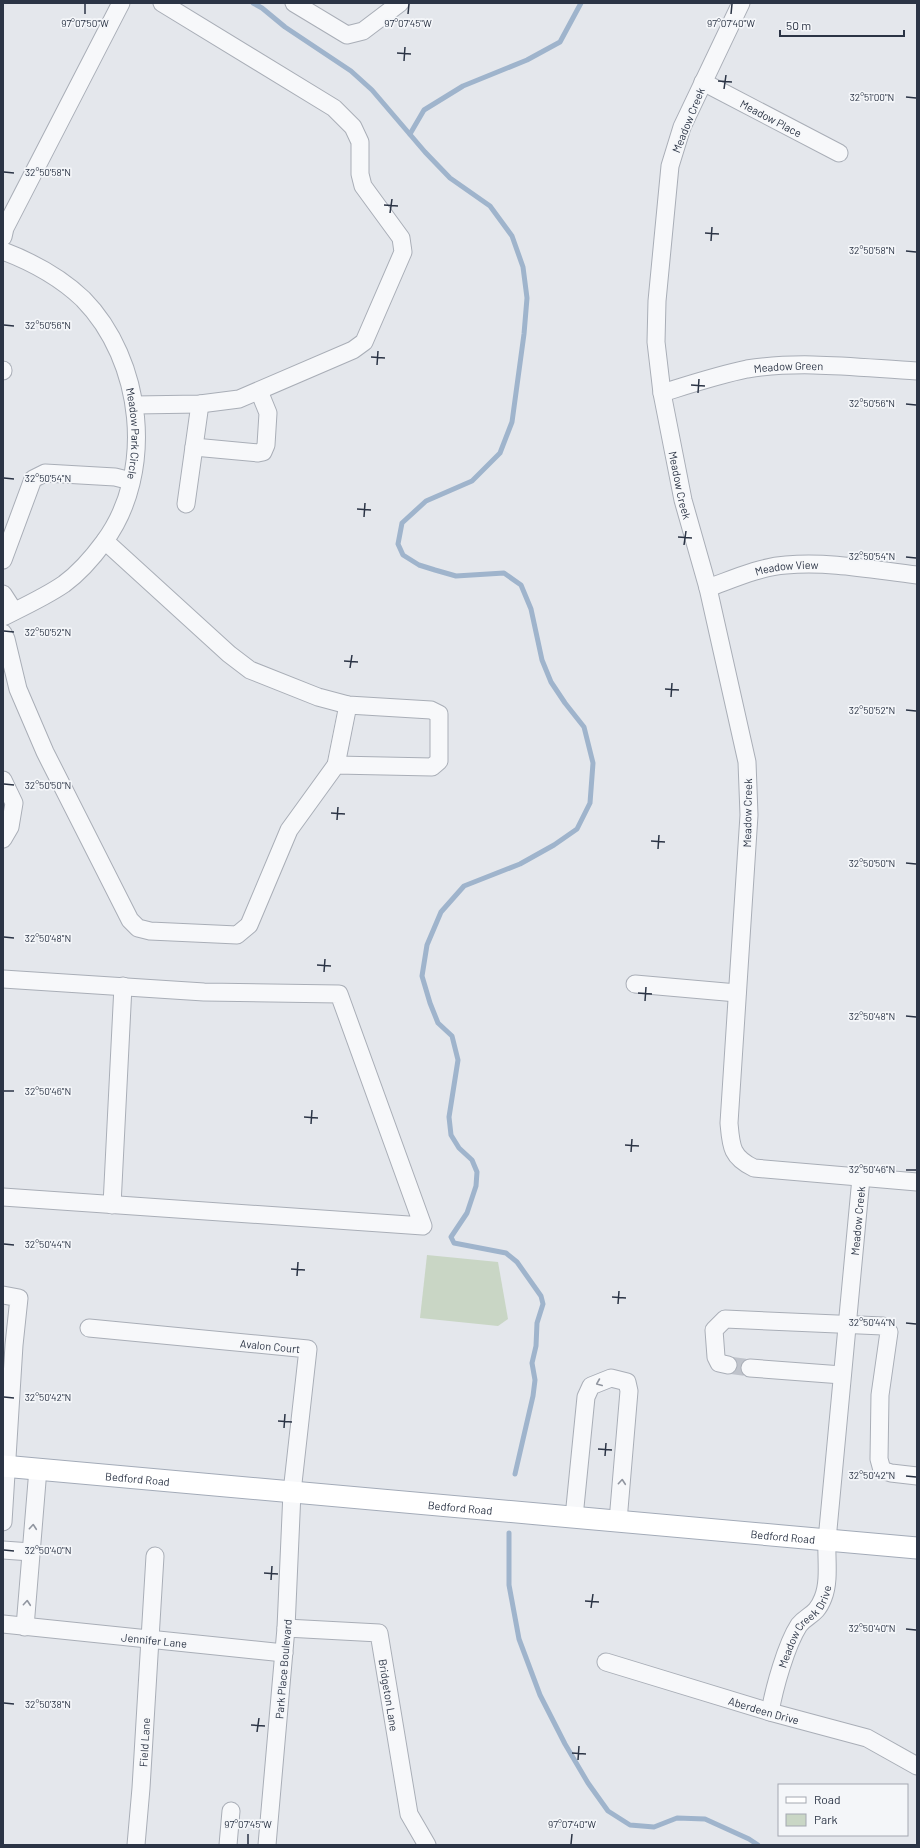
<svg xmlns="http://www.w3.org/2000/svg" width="920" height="1848" viewBox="0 0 920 1848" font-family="Barlow,sans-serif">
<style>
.green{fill:#c9d6c5}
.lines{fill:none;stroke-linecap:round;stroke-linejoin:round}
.stream{stroke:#9fb4cc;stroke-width:5}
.minor-tunnel{stroke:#bfc3cb;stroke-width:17;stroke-dasharray:17 8;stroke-linecap:butt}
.minor-casing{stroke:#a9aeb7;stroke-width:19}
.major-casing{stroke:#a3abb8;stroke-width:23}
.minor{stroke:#f7f8fa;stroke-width:17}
.major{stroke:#fff;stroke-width:21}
.oneway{stroke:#9196a0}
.ticks{fill:none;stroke:#2b3445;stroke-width:1.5}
.labels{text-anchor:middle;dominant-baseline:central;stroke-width:3.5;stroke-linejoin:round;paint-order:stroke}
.street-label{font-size:11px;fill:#2b3445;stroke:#f4f6f9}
.ticks-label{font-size:10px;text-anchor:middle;fill:#2b3445;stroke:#f4f6f9;stroke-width:3.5;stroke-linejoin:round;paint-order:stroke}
</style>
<rect width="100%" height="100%" fill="#e4e7ec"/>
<!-- green -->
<path class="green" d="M427,1255l71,7 10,57 -10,7 -78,-8z"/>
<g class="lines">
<!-- stream -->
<g class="stream">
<path d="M253,3l9,5 23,19 66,44 21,19 53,62 25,26 40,28 22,30 11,31 4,31 -3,36 -12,88 -12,31 -28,28 -46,20 -24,22 -4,21 5,11 16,10 16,5 21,6 48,-3 17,12 10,24 11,51 9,22 14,21 19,24 9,36 -3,40 -13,26 -23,16 -34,19 -56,22 -23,26 -14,33 -5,31 8,27 8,20 14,13 6,24 -9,57 2,18 8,13 13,12 5,12 -1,14 -9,27 -16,24 3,6 52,10 11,9 24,34 2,8 -6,19 -1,23 -4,17 3,17 -2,16 -18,78"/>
<path d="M410,134l14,-24 39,-24 64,-26 33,-18 21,-39"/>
<path d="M509,1533v52l10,54 21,56 25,49 23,39 20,28 22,14 24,2 23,-9 28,1 44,20 9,6"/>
</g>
<!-- minor-tunnel -->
<path class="minor-tunnel" d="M728,1365l22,3"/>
<defs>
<g id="minor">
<path d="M294,3l53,32 16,-4 37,-28"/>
<path id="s1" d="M741,3l-59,124 -12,39 -13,135 -1,41 6,51 21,107 25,88 39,174 2,53 -20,308c2,23 2,34 25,45l163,14"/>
<path id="s2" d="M703,82l136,71"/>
<path d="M3,237l2,-9 116,-225"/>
<path id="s3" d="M3,251c29,11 57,26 80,48 60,61 73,173 21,243 -11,15 -25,31 -40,42 -19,13 -41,23 -61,33"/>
<path d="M3,370v1"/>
<path id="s4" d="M662,393c29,-9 56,-18 85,-24 55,-9 115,-1 170,2"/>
<path d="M135,405l65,-1 39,-5 114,-49 11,-8 39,-90 -2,-14 -38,-52 -3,-12v-32l-7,-15 -19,-19 -172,-105"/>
<path d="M194,447l64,6 5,-1 3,-7 2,-32 -9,-22"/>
<path d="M186,504l14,-100"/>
<path d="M3,560l30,-81 12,-6 70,4 16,4"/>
<path id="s5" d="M708,588c25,-9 51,-21 78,-23 44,-4 88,5 131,10"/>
<path d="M3,594l11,17"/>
<path d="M3,633l3,6 12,50 27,63 85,168 8,8 12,3 87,4 12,-10 40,-95 47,-65 96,2 7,-6v-47l-8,-4 -83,-5 -30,-8 -68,-27 -21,-16 -124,-113"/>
<path d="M336,765l12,-60"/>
<path d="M3,780l11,23 -4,24 -7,12"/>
<path d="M3,979l201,13 135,2 84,232 -420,-29"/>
<path d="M635,984l102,9"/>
<path d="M112,1205l11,-219"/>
<path d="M3,1295l16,3 -5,47 -11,177"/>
<path id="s6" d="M89,1328l219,21 -16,143 -6,136 -19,217"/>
<path d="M728,1365l-9,-2 -3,-6 -2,-27 11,-11 158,7 6,6 -9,63 -1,64 3,11 9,3 26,3"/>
<path d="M750,1368l92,7"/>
<path d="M574,1517l12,-120 5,-11 20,-8 16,4 2,9 -11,130"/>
<path d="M3,1550l28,2"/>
<path id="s7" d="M3,1624l281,29"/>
<path d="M25,1627l13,-158"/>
<path id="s8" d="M286,1628l93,5 30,181 18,31"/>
<path id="s9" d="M606,1662l164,50 97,26 50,28"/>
<path id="s10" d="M770,1712c4,-23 16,-67 29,-87 9,-11 17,-9 24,-27 7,-17 3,-40 4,-58l34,-362"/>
<path id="s11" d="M136,1845l5,-57 14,-232"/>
<path d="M228,1845l3,-34"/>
</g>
<g id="major">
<path id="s12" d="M3,1466l914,82"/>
</g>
</defs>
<!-- minor casing -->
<use href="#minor" class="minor-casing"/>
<!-- major casing -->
<use href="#major" class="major-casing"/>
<!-- minor -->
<use href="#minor" class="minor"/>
<!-- major -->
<use href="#major" class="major"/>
</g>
<!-- one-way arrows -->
<defs><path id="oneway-chevron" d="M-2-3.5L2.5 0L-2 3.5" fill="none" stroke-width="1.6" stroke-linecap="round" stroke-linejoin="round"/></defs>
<g class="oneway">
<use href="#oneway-chevron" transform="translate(599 1383) rotate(157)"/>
<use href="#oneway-chevron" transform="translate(622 1482) rotate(-85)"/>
<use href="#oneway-chevron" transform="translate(33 1527) rotate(-85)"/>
<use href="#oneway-chevron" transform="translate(27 1603) rotate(-85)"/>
</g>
<!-- ticks -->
<path class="ticks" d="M85,14v-10M408,14l1,-10M731,14l1,-10M397,53l14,1M404,61l1,-14M718,81l14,1M724,89l2,-14M906,97l10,1M4,172l10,1M384,205l14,1M390,213l2,-14M705,233l14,1M711,241l1,-14M906,251l10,1M4,325l10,1M371,357l14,1M377,365l1,-14M691,385l14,1M698,393l1,-14M906,404l10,1M4,478l10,1M357,509l14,1M364,517l1,-14M678,537l14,1M684,545l2,-14M906,557l10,1M4,631l10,1M344,661l14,1M350,668l2,-13M665,689l14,1M671,697l1,-14M906,710l10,1M4,784l10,1M331,813l14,1M337,820l1,-13M651,841l14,1M658,849l1,-14M906,863l10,1M4,937l10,1M317,965l14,1M324,972l1,-13M638,993l14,1M645,1001l1,-14M906,1016l10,1M4,1091h10M304,1117l14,1M311,1124l1,-14M625,1145l14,1M631,1152l1,-13M906,1170h10M4,1244l10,1M291,1269l14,1M297,1276l1,-14M612,1297l14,1M618,1304l1,-13M906,1323l10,1M4,1397l10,1M278,1421l14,1M284,1428l1,-14M598,1449l14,1M605,1456l1,-13M906,1476l10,1M4,1550l10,1M264,1573l14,1M271,1580l1,-14M585,1601l14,1M591,1608l2,-14M906,1629l10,1M4,1703l10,1M251,1725l14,1M257,1732l2,-14M572,1753l14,1M578,1760l1,-14M248,1844v-10M571,1844l1,-10"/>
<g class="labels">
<!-- street labels -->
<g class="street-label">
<text stroke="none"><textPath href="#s2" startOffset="77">Meadow Place</textPath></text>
<text transform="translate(688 120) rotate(-68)">Meadow Creek</text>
<text stroke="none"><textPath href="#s4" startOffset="130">Meadow Green</textPath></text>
<text stroke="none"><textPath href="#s3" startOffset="242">Meadow Park Circle</textPath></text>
<text stroke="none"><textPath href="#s1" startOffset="500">Meadow Creek</textPath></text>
<text stroke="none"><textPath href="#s5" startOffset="82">Meadow View</textPath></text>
<text transform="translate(747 813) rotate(-89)">Meadow Creek</text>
<text stroke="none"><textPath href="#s10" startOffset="508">Meadow Creek</textPath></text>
<text stroke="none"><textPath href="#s6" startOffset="182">Avalon Court</textPath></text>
<text stroke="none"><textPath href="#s12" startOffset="135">Bedford Road</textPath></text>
<text stroke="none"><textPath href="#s12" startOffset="459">Bedford Road</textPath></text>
<text stroke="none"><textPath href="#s12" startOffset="783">Bedford Road</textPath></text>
<text stroke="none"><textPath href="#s10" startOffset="94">Meadow Creek Drive</textPath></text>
<text stroke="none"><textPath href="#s7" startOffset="152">Jennifer Lane</textPath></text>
<text transform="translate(283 1669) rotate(-85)">Park Place Boulevard</text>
<text stroke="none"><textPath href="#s8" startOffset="156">Bridgeton Lane</textPath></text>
<text stroke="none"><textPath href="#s9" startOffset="165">Aberdeen Drive</textPath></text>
<text stroke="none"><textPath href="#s11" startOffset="103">Field Lane</textPath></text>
</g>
</g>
<g class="ticks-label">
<text x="85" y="27">97°07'50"W</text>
<text x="408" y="27">97°07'45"W</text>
<text x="731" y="27">97°07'40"W</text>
<text x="872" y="101">32°51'00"N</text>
<text x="48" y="176">32°50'58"N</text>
<text x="872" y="254">32°50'58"N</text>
<text x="48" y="329">32°50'56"N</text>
<text x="872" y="407">32°50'56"N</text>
<text x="48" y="482">32°50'54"N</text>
<text x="872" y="560">32°50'54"N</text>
<text x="48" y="636">32°50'52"N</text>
<text x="872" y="714">32°50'52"N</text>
<text x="48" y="789">32°50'50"N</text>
<text x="872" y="867">32°50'50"N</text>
<text x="48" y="942">32°50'48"N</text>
<text x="872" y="1020">32°50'48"N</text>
<text x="48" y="1095">32°50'46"N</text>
<text x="872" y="1173">32°50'46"N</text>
<text x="48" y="1248">32°50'44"N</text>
<text x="872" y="1326">32°50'44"N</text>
<text x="48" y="1401">32°50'42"N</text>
<text x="872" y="1479">32°50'42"N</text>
<text x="48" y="1554">32°50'40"N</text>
<text x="872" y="1632">32°50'40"N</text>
<text x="48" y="1708">32°50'38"N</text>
<text x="248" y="1828">97°07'45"W</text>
<text x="572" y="1828">97°07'40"W</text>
</g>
<!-- border -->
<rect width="920" height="1848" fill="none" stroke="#2b3445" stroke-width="8"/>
<!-- legend -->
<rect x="778" y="1784" width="130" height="52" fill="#f4f6f9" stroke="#a4a8b1"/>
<rect x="786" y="1797" width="20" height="6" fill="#ffffff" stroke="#a4a8b1"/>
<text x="814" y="1804" font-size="12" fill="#2b3445">Road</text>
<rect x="786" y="1814" width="20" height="12" fill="#c9d6c5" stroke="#a4a8b1"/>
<text x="814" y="1824" font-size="12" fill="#2b3445">Park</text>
<!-- scale -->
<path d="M780 30v6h124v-6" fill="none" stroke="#2b3445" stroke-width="2"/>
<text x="786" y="30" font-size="12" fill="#2b3445" stroke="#f4f6f9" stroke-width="3" paint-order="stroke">50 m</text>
</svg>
